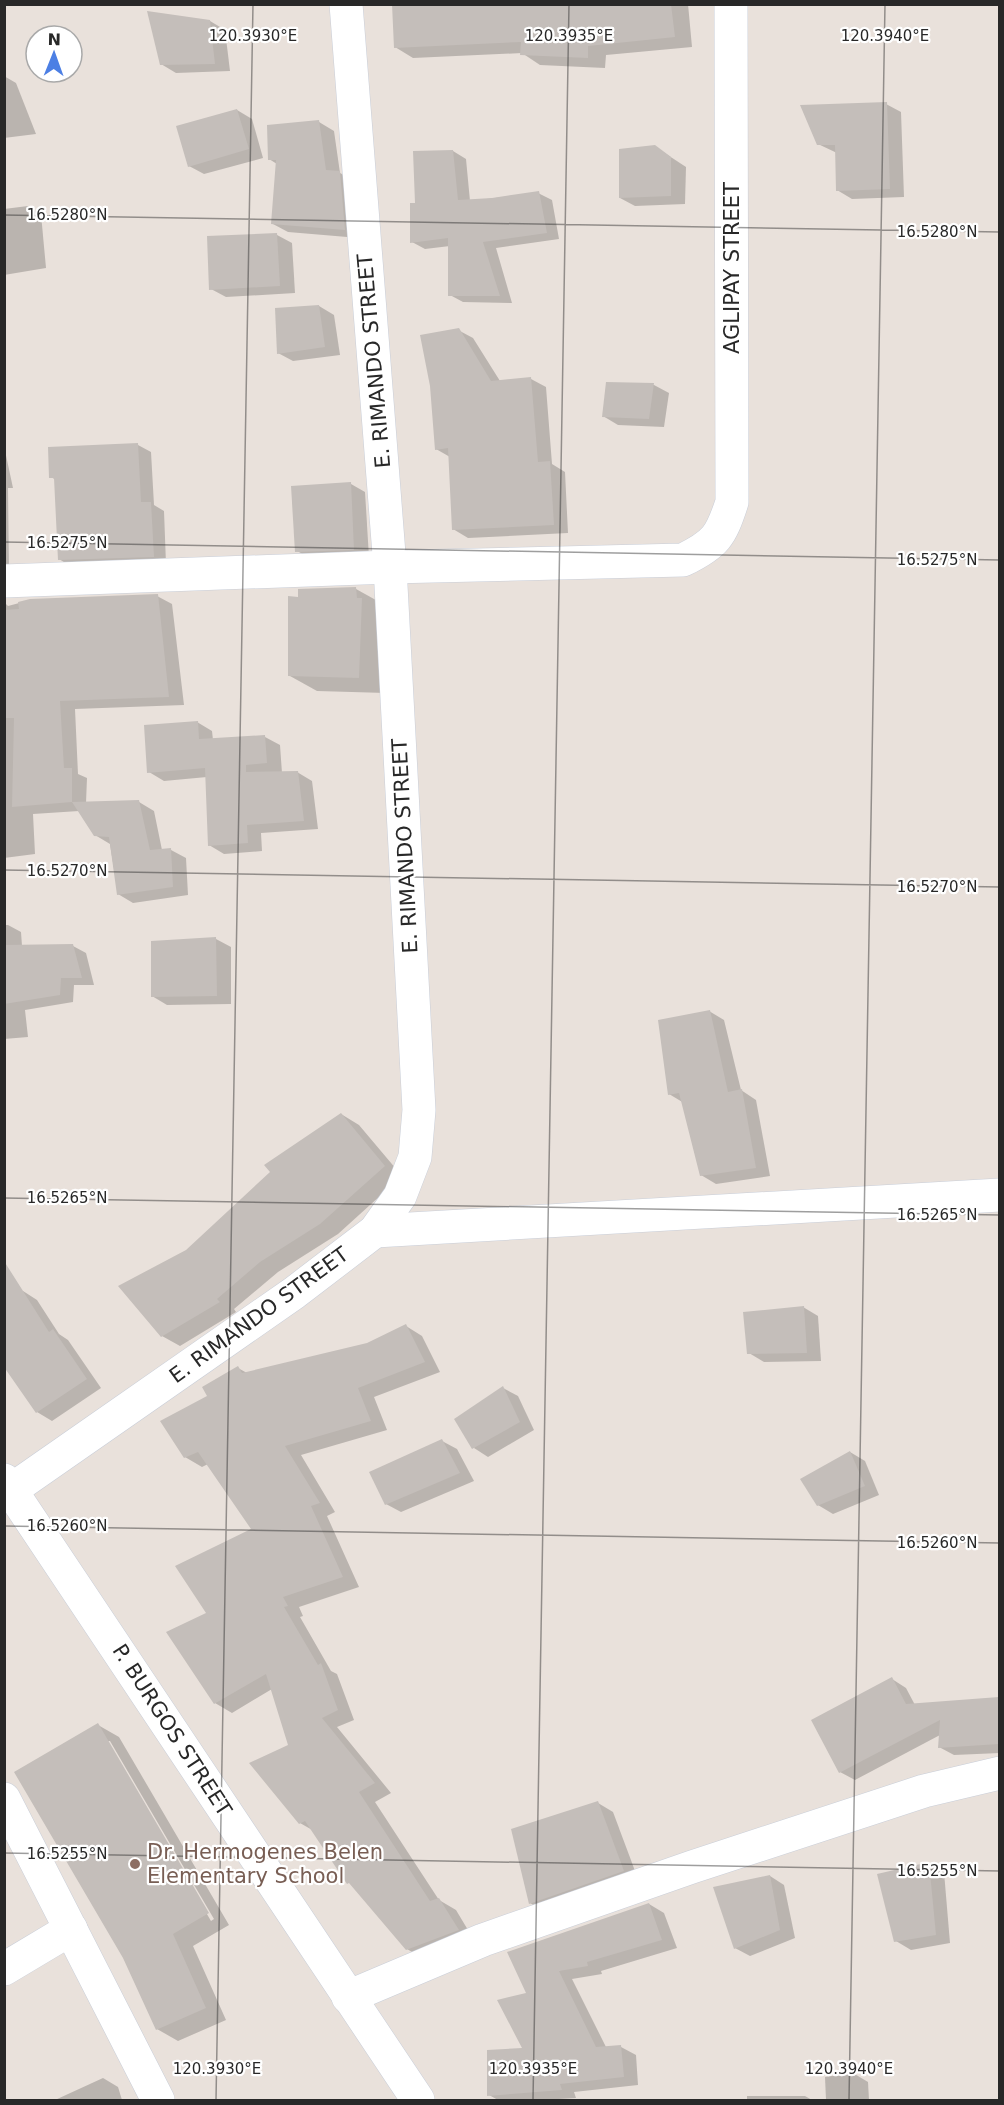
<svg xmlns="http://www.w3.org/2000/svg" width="1004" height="2105" viewBox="0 0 1004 2105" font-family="'DejaVu Sans',sans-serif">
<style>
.shadow{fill:#0003;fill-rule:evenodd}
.building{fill:#c4beba}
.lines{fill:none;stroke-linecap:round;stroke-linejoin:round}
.street-casing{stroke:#c9ced8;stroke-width:34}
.street{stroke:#fff;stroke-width:33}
.ticks{fill:none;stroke:#282828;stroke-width:1.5;stroke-opacity:0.45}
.education-dot{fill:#8d6e63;stroke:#fff;stroke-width:2}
.labels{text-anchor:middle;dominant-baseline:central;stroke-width:4.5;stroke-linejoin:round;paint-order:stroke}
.street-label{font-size:21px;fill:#282828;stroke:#fff}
.education-label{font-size:21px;fill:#785e54;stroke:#fff;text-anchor:start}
.ticks-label{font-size:15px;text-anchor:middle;fill:#282828;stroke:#fff;stroke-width:4.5;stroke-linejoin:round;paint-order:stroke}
</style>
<rect width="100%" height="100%" fill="#e9e1db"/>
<!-- shadow -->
<g class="shadow">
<path d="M393,4h295l4,43 -86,8 -1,13 -65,-3 -18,-12 -109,5 -18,-11z"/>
<path d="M210,21l15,9 5,41 -54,2 -15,-9z"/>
<path d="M4,76l12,7 20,51 -32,4z"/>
<path d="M886,104l15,8 3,85 -52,2 -15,-9v-37l-19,-9z"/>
<path d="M237,110l15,9 11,39 -59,16 -15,-8z"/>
<path d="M319,122l15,9 6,42 15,8 4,57 -71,-6 -15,-8 4,-60 -8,-5z"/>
<path d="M654,146l32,21 -1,37 -50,2 -15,-8z"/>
<path d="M453,151l13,8 4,42 68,-8 14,7 7,39 -63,9 16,55 -49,-1 -13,-7v-49l-25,3 -13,-7 5,-38z"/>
<path d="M28,206l13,8 5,54 -42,7v-66z"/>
<path d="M277,235l15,8 3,50 -69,4 -15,-8 -3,-51z"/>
<path d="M319,306l15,9 6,40 -47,6 -15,-8z"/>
<path d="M458,330l15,8 27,43 31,-2 15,8 6,77 13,8 3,61 -100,5 -15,-9 -3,-72 -14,-8z"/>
<path d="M607,383l47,2 15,8 -5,34 -46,-2 -15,-9z"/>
<path d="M138,445l13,7 3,53 10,6 2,53 -94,3 -13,-8 -3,-79 -5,-3 -1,-29z"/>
<path d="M4,446l9,42h-5l1,85 -5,5z"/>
<path d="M351,484l14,8 4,65 -57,2 -15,-8z"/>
<path d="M356,589l27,15 3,89 -69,-2 -27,-15 10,-78z"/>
<path d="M157,596l15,8 12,101 -109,4 3,65 9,4 -1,25 53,-1 15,9 8,39h9l15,8 2,37 -55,8 -15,-9 -8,-50 -15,-9 -16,-24 -46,3 2,40 -31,4v-256l4,4 15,-4z"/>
<path d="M197,722l15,9 1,9 52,-3 15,8 2,28 15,-1 15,9 6,48 -57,4 1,18 -38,3 -15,-9 -2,-68 -43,4 -15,-9z"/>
<path d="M4,925h4l13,7 1,14h51l13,7 8,32h-20l-1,17 -48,8 3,27 -24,2z"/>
<path d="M216,939l15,8v57l-64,1 -15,-9v-53z"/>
<path d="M709,1011l15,9 17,70 15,10 14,76 -54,8 -15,-9 -17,-72 -15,-9z"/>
<path d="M341,1114l18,11 43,51 -64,58 -60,38 -44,37 2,3 -56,34 -18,-10 25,-85z"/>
<path d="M23,1291l14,9 22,34 9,6 33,48 -49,33 -15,-9 -33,-48z"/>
<path d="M803,1307l15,9 3,45 -57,1 -15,-9z"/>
<path d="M406,1326l16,10 18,36 -66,25 13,33 -86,25 34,57 -8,4 32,71 -60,20 4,9 -3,1 31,54 6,3 17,46 -17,7 54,66 -16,9 64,98 17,10 18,30 -50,19 -17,-10 -93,-118 -14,-8 -10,-77 -18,-57 -40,24 -17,-10 -7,-89 45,-84 -45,-66 -6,3 -17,-10 24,-61 29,-28 9,5 121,-29z"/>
<path d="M503,1388l15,8 16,34 -46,27 -14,-9z"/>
<path d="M442,1441l15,8 17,32 -73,31 -15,-8z"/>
<path d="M850,1452l15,9 14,34 -46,19 -15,-9z"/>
<path d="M892,1679l14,9 9,17 85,-7v55l-46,2 -15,-8 1,-12 -85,45 -15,-8z"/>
<path d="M98,1725l21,12 110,188 -36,21 33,74 -48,21 -21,-12zM106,1741h4l104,178 -3,2z"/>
<path d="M598,1803l15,9 25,67 -93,33 -15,-9z"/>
<path d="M929,1864l15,8 6,71 -39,7 -15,-9z"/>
<path d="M770,1876l14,9 11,53 -45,18 -15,-8z"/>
<path d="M649,1904l15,9 13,35 -76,23 1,3 -30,5 34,68h15l15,8 2,30 -64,7 2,6 -34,2h-44l-9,-5 35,-45 4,-56z"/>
<path d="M853,2073l15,9 1,18h-43l-1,-23z"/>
<path d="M103,2078l15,9 4,13h-67z"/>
<path d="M747,2096h58l7,4h-65z"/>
</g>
<!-- building -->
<g class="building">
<path d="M392,4h279l4,33 -87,9v12l-68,-3 1,-13 -127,6z"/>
<path d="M147,11l63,9 5,44 -55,1z"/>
<path d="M887,102l3,87 -54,2 -1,-46h-18l-17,-40z"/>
<path d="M237,109l12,40 -61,18 -12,-41z"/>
<path d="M319,120l7,50 14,1 5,59 -74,-6 5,-64h-8l-1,-35z"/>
<path d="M655,145l16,12v39l-52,2v-49z"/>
<path d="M453,150l5,50 34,-2 47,-7 8,42 -64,9 17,54h-52v-58l-38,5v-40h5l-2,-52z"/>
<path d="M277,233l3,53 -71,4 -2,-54z"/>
<path d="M319,305l6,42 -48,7 -2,-46z"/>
<path d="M459,328l32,53 40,-4 7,85 12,-1 4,64 -102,5 -4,-82 -13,2 -5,-64 -10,-51z"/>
<path d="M606,382l48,1 -5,36 -47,-2z"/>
<path d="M138,443l3,59h10l3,55 -96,3 -4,-82h-5l-1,-31z"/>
<path d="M351,482l3,68 -59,2 -4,-66z"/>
<path d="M356,587l1,11h5l-3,80 -71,-2v-80l10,1v-8z"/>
<path d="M158,594l11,103 -109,4 4,67h8v34l-60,5 2,-89h-10v-108l15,-1 -1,-7 12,-3z"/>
<path d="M198,721l1,18 66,-4 2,28 -21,2v7l52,-1 6,50 -57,4 1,18 -40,3 -3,-78 -58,5 -3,-48z"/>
<path d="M139,800l11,50 21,-2 2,39 -56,8 -8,-58 -15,-1 -22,-34z"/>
<path d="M216,937l1,59 -66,1v-56z"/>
<path d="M73,944l9,34h-21l-1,17 -56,9v-59z"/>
<path d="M710,1010l18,82 14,-3 14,79 -56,8 -21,-83 -11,2 -10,-75z"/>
<path d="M341,1113l44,53 -65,58 -60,38 -43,37 3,3 -59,35 -43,-51 68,-36 84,-78 -6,-7z"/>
<path d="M4,1261l45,71 4,-3 34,50 -51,34 -32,-46z"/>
<path d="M804,1306l3,47 -60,1 -4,-42z"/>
<path d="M406,1324l19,38 -67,26 13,33 -86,25 35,57 -9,3 32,71 -60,20 5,9 -4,1 34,58 3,-2 17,47 -16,8 53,65 -16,9 71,109 9,-3 20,32 -53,20 -57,-67 -2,1 -42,-63 -6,3 -50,-61 39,-18 -22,-71 -52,30 -48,-72 40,-19 -31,-47 76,-37 -53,-77 -14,6 -24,-37 47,-25 -5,-9 36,-21 4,7 125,-30z"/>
<path d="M503,1386l17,36 -48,27 -18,-30z"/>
<path d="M442,1439l18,34 -75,32 -16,-33z"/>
<path d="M850,1451l15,35 -48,20 -17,-27z"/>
<path d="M892,1677l14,27 93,-7v47l-61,4 2,-28 -101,53 -28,-53z"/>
<path d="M98,1723l111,190 -36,21 33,74 -50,22 -33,-72 -109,-186z"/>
<path d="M598,1801l26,70 -95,33 -18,-75z"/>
<path d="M929,1862l7,73 -42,7 -17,-68z"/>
<path d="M770,1875l10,55 -46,19 -21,-62z"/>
<path d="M649,1903l13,37 -75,22 1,4 -29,5 37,76 25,-2 3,32 -64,7 2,6 -75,6v-46l35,-2 -25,-48 29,-7 -19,-41z"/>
</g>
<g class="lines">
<defs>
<g id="street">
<path d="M4,581l386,-14 293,-7c33,-16 38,-24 49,-58l-1,-498"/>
<path d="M375,1231l625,-36"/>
<path d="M4,1480l414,620"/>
<path d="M4,1495l290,-202 81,-62 25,-35 15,-39 4,-47 -29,-543 -44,-563"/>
<path d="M4,1799l154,301"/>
<path d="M4,1969l67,-40"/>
<path d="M348,1997l135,-57 209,-73 232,-76 76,-18"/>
</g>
</defs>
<!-- street casing -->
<use href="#street" class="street-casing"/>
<!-- street -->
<use href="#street" class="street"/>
</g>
<!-- ticks -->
<path class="ticks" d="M4,215l996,17M4,542l996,18M4,870l996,17M4,1198l996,17M4,1526l996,17M4,1853l996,18M216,2100l37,-2096M533,2100l36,-2096M849,2100l36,-2096"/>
<!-- markers -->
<circle class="education-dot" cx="135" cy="1864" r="6"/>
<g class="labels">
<!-- street labels -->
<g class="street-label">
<text transform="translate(732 268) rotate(-90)">AGLIPAY STREET</text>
<text transform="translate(374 361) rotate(-95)">E. RIMANDO STREET</text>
<text transform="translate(405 846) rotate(-93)">E. RIMANDO STREET</text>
<text transform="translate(259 1315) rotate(-36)">E. RIMANDO STREET</text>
<text transform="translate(172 1730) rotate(57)">P. BURGOS STREET</text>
</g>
<!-- education labels -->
<g class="education-label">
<text x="147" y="1852">Dr. Hermogenes Belen<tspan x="147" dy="24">Elementary School</tspan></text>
</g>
</g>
<g class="ticks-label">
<text x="253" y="41">120.3930°E</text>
<text x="569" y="41">120.3935°E</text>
<text x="885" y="41">120.3940°E</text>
<text x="67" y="220">16.5280°N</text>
<text x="937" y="237">16.5280°N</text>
<text x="67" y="548">16.5275°N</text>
<text x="937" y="565">16.5275°N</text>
<text x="67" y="876">16.5270°N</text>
<text x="937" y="892">16.5270°N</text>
<text x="67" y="1203">16.5265°N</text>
<text x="937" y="1220">16.5265°N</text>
<text x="67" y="1531">16.5260°N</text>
<text x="937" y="1548">16.5260°N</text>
<text x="67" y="1859">16.5255°N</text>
<text x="937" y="1876">16.5255°N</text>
<text x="217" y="2074">120.3930°E</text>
<text x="533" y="2074">120.3935°E</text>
<text x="849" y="2074">120.3940°E</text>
</g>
<!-- border -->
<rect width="1004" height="2105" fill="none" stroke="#282828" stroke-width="12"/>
<!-- north arrow -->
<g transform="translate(54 54) rotate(1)"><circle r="28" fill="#ffffff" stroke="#a9a9a9" stroke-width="1.5"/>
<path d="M0-4.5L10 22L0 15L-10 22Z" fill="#4c7fe4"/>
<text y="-9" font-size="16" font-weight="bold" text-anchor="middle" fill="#282828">N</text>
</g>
</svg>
